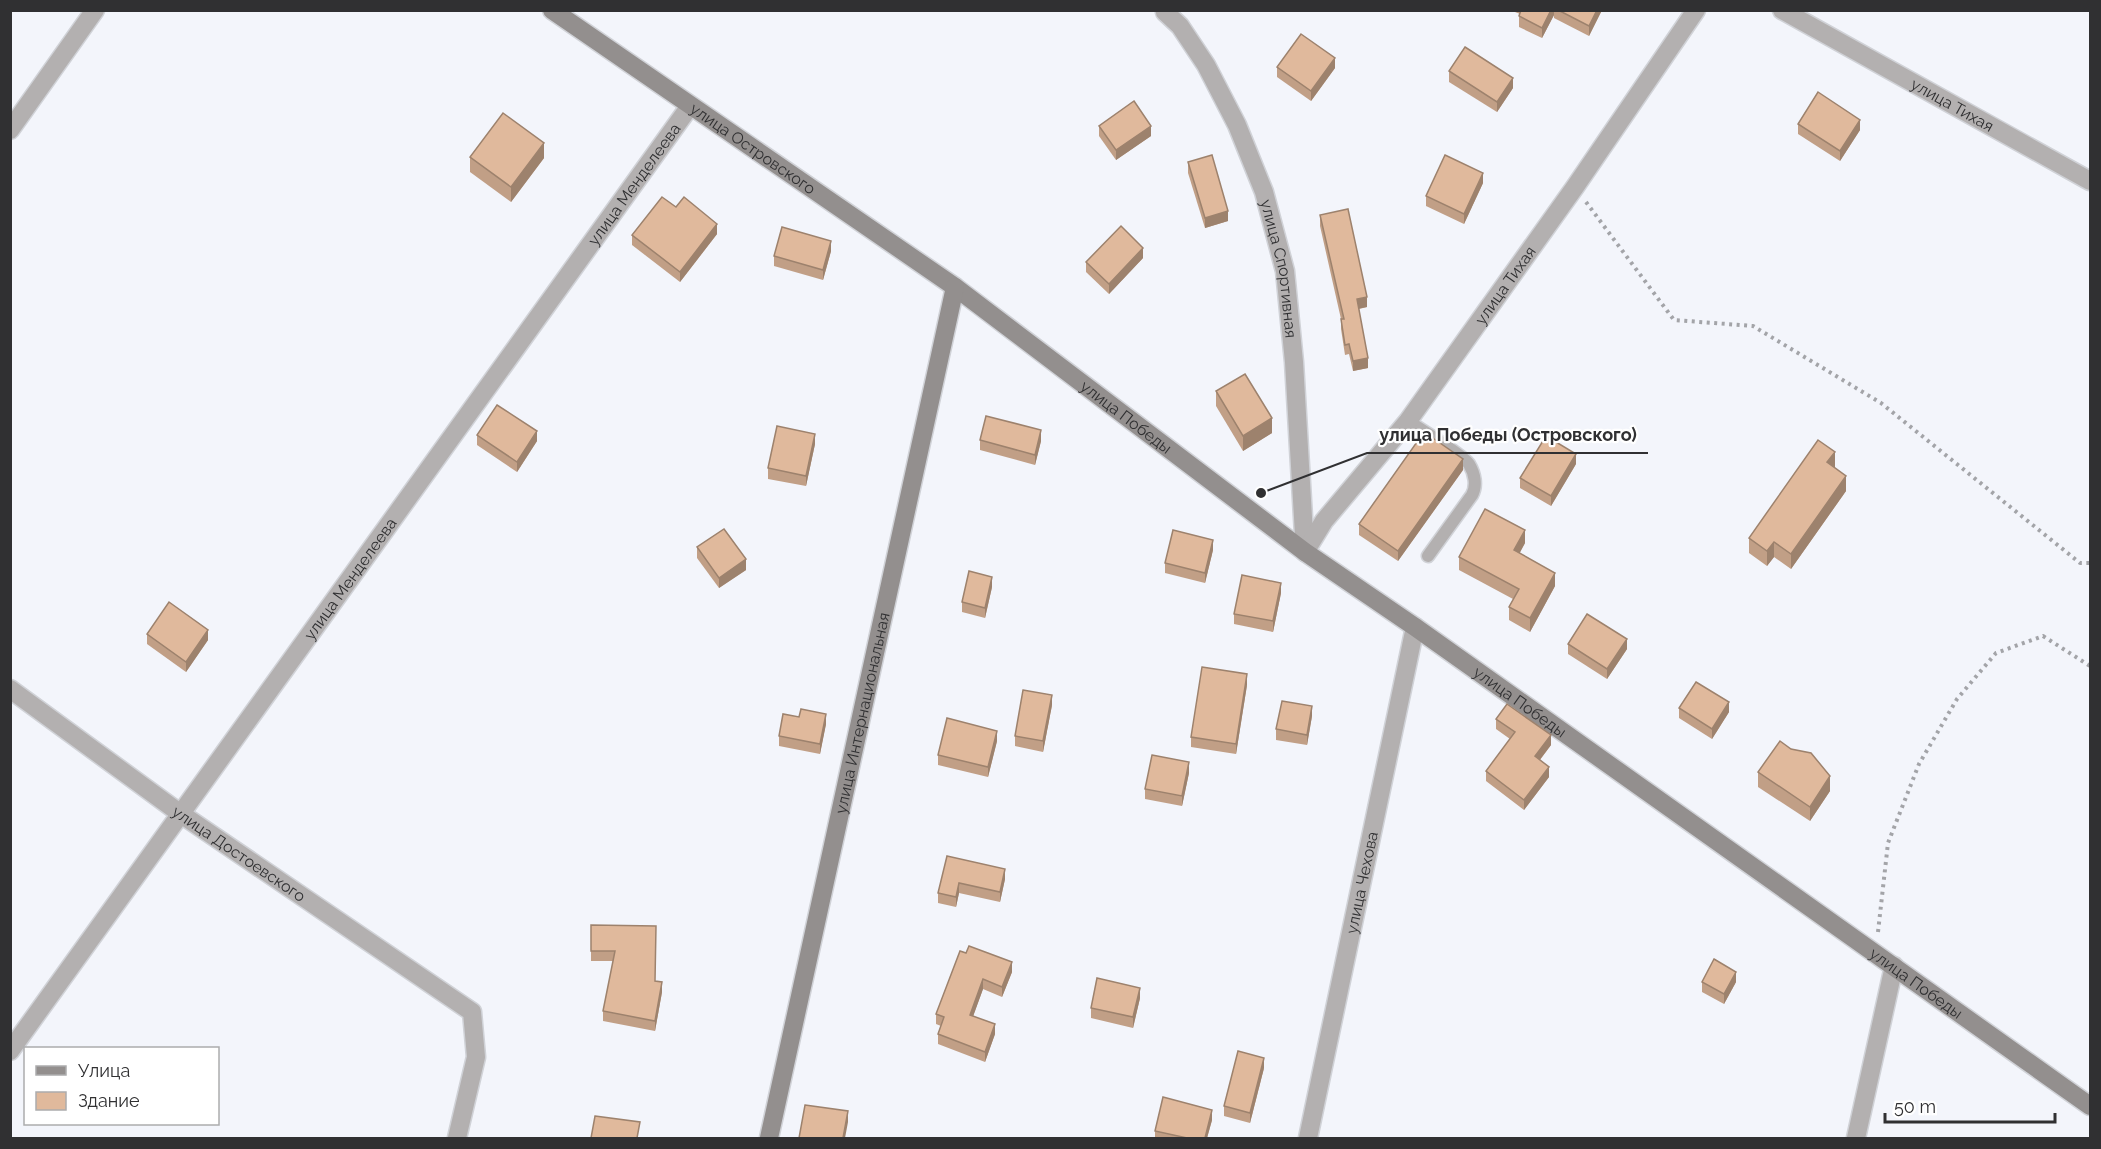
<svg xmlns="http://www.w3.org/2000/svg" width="2101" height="1149" viewBox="0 0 2101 1149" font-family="Raleway,sans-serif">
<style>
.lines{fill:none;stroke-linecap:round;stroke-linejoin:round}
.lane-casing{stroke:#d0d2d7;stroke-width:15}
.street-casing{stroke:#d0d2d7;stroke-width:21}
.secondary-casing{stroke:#d0d2d7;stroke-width:21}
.path{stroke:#a3a4a8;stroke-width:4;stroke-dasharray:3 4.5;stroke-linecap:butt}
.lane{stroke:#b3b0b0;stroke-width:12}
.street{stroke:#b3b0b0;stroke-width:18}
.secondary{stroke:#938f8e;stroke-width:18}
.wall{fill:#c19f86}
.shaded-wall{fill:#9d826d}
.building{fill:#e0b99c;stroke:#9d826d;stroke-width:1.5}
.labels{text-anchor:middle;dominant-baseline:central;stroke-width:4.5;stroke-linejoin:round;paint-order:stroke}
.street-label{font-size:16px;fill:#303032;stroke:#fff}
.leader{fill:none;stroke:#303032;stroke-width:2}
.callout-dot{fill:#303032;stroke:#fff;stroke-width:2}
.callout-label{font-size:18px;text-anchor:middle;font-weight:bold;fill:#303032;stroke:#fff;stroke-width:4.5;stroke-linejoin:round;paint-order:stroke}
</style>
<rect width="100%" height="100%" fill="#f3f5fb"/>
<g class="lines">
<defs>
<path id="lane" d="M1408,421c12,8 55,34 61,43 6,10 8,22 3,31l-44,61"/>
<g id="street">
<path id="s1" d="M1166,10l-1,2 15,14 26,39 31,60 27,67 21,79 9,91 11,190"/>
<path id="s2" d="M1782,10l308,171"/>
<path d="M10,130l85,-120"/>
<path id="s3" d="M1305,552l19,-31 84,-100 167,-234 121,-177"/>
<path id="s4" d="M10,689l171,125 291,198 4,45 -19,81"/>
<path id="s5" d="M10,1051l680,-945"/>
<path id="s6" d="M1308,1138l107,-511"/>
<path d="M1856,1138l38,-172"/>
</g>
<g id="secondary">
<path id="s7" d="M552,10l403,277 350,265 110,75 675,479"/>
<path id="s8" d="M769,1138l186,-851"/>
</g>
</defs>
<!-- lane casing -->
<use href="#lane" class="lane-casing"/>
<!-- street casing -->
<use href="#street" class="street-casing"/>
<!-- secondary casing -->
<use href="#secondary" class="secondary-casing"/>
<!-- path -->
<g class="path">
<path d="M1586,202l88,118 79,6 128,77 199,160h10"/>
<path d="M1878,932l10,-89 31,-79 38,-65 39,-46 47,-17 47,30"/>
</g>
<!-- lane -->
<use href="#lane" class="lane"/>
<!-- street -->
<use href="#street" class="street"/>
<!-- secondary -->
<use href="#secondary" class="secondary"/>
</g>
<!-- wall -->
<g class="wall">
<path d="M1515,10h87l-13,26 -35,-18v-3l-12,23 -23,-11v-11l1,-2 -5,-2z"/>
<path d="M1277,67l58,1 -24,33 -34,-24z"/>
<path d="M1449,71l64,17 -16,24 -48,-30z"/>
<path d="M1798,124l62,6 -20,31 -42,-27z"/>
<path d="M1099,126l52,10 -35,24 -17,-24z"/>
<path d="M470,157l74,1 -33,44 -41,-30z"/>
<path d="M1188,162l40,59 -23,7 -17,-55z"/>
<path d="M1483,183l-19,41 -38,-18v-10z"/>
<path d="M676,207l41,27 -37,48 -48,-37v-10z"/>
<path d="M1320,215l47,92 -8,2 9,59 -15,3 -4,-17 -4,1 -4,-26v-10l-21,-93z"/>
<path d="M831,251l-8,29 -49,-14v-10z"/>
<path d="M1143,258l-34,36 -23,-22v-10z"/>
<path d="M1216,391l56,42 -29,18 -27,-45z"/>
<path d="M477,435l60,6 -20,31 -40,-27z"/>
<path d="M980,440l61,1 -6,24 -55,-15z"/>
<path d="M815,444l-9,42 -38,-7v-11z"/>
<path d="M1576,464l-25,42 -31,-18v-10z"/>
<path d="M1834,467l12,24 -55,78 -17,-12 -7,9 -18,-13v-15l86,-71z"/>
<path d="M1463,470l-65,91 -39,-26v-11z"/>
<path d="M1525,543l-6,10 36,33 -25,46 -21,-12v-13l4,-8 -54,-29v-13z"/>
<path d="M697,547l49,23 -27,18 -22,-30z"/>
<path d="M1213,550l-8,33 -40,-10v-10z"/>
<path d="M992,587l-7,31 -23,-6v-10z"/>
<path d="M1281,593l-8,39 -39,-8v-10z"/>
<path d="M147,634l61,6 -22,32 -39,-28z"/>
<path d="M1568,644l59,5 -20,30 -39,-25z"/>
<path d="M1247,685l-11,69 -45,-7v-10z"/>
<path d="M1052,705l-9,47 -28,-6v-10z"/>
<path d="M1679,708l50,4 -17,27 -33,-21z"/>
<path d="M1312,716l-5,29 -31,-5v-11z"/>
<path d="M1496,719l55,26 -11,15 9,17 -25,33 -38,-29v-10l24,-32 -14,-10z"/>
<path d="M826,724l-6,30 -41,-8v-10z"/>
<path d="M997,741l-9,36 -50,-12v-10z"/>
<path d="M1758,772l72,19 -20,30 -52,-34z"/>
<path d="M1189,773l-7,33 -37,-7v-10z"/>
<path d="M947,856l58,23 -5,23 -41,-9 -3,14 -18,-4v-10z"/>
<path d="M591,925l64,56 7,11 -7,39 -52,-10v-10l10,-50h-22z"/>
<path d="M960,951l52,21 -10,25 -19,-8 -10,27 22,18 -10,28 -47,-18v-10l3,-8 -5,-2v-10z"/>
<path d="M1702,982h34l-12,22 -22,-12z"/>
<path d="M1140,998l-7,30 -42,-10v-10z"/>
<path d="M1264,1068l-14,55 -26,-7v-10z"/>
<path d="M1212,1120l-5,18h-52v-7z"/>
</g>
<!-- shaded-wall -->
<g class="shaded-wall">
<path d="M1551,10h3v5l-12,23v-10z"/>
<path d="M1597,10h5l-13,26v-10z"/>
<path d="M1335,58v10l-24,33v-10z"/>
<path d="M1513,78v10l-16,24v-10z"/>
<path d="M1860,120v10l-20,31v-10z"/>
<path d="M1151,126v10l-35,24v-10z"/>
<path d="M544,143v15l-33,44v-15z"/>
<path d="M1483,173v10l-19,41v-10z"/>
<path d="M1228,211v10l-23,7v-10z"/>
<path d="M717,224v10l-37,48v-10z"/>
<path d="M831,241v10l-8,29v-10z"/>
<path d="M1143,248v10l-34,36v-10z"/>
<path d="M1367,297v10l-10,2v-10z"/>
<path d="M1368,358v10l-15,3v-10z"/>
<path d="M1272,418v15l-29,18v-15z"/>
<path d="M1041,430v11l-6,24v-10z"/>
<path d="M537,431v10l-20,31v-10z"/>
<path d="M815,434v10l-9,42v-10z"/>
<path d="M1835,452v15l-8,10v-15z"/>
<path d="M1576,454v10l-25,42v-10z"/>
<path d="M1463,459v11l-65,91v-10z"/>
<path d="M1846,476v15l-55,78v-15z"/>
<path d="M1525,530v13l-11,21v-14z"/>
<path d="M1213,540v10l-8,33v-10z"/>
<path d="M1774,542v15l-7,9v-15z"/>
<path d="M746,559v11l-27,18v-10z"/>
<path d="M1555,573v13l-25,46v-14z"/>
<path d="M992,577v10l-7,31v-10z"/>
<path d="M1281,583v10l-8,39v-11z"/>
<path d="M208,630v10l-22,32v-10z"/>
<path d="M1627,639v10l-20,30v-10z"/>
<path d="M1247,674v11l-11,69v-10z"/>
<path d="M1052,695v10l-9,47v-11z"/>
<path d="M1729,702v10l-17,27v-10z"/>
<path d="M1312,706v10l-5,29v-10z"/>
<path d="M826,714v10l-6,30v-10z"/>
<path d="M997,731v10l-9,36v-10z"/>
<path d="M1551,735v10l-16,21v-10z"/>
<path d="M1189,762v11l-7,33v-10z"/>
<path d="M1549,767v10l-25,33v-10z"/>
<path d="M1830,776v15l-20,30v-14z"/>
<path d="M1005,869v10l-5,23v-10z"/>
<path d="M959,883v10l-3,14v-10z"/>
<path d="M1012,962v10l-10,25v-10z"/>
<path d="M1736,972v10l-12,22v-10z"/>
<path d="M983,979v10l-13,36v-10z"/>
<path d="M662,982v10l-7,39v-10z"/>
<path d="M1140,988v10l-7,30v-11z"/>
<path d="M995,1024v10l-10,28v-10z"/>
<path d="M1264,1058v10l-14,55v-10z"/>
<path d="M1212,1110v10l-5,18h-2z"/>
<path d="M848,1111v11l-3,16h-2z"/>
</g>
<!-- building -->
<g class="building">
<path d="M1521,10h30l-9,18 -23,-12z"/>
<path d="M1558,10h39l-8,16z"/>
<path d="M1301,34l34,24 -24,33 -34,-24z"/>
<path d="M1465,47l48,31 -16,24 -48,-31z"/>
<path d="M1818,92l42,28 -20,31 -42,-27z"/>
<path d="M1134,101l17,25 -35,24 -17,-24z"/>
<path d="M503,113l41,30 -33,44 -41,-30z"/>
<path d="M1212,155l16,56 -23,7 -17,-56z"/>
<path d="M1445,155l38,18 -19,41 -38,-18z"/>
<path d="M662,197l14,10 8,-10 33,27 -37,48 -48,-37z"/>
<path d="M1348,209l19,88 -10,2 11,59 -15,3 -4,-17 -4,1 -4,-26h3l-24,-104z"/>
<path d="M1121,226l22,22 -34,36 -23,-22z"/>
<path d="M782,227l49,14 -8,29 -49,-14z"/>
<path d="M1245,374l27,44 -29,18 -27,-45z"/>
<path d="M497,405l40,26 -20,31 -40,-27z"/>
<path d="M986,416l55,14 -6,25 -55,-15z"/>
<path d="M777,426l38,8 -9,42 -38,-8z"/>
<path d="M1424,432l39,27 -65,92 -39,-27z"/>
<path d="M1546,436l30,18 -25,42 -31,-18z"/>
<path d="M1818,440l17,12 -8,10 19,14 -55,78 -17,-12 -7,9 -18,-13z"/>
<path d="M1485,509l40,21 -11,20 41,23 -25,45 -21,-11 10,-18 -60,-32z"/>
<path d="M724,529l22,30 -27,19 -22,-31z"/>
<path d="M1173,530l40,10 -8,33 -40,-10z"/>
<path d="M969,571l23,6 -7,31 -23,-6z"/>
<path d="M1242,575l39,8 -8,38 -39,-7z"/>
<path d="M169,602l39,28 -22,32 -39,-28z"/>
<path d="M1587,614l40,25 -20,30 -39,-25z"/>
<path d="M1202,667l45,7 -11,70 -45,-7z"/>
<path d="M1696,682l33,20 -17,27 -33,-21z"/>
<path d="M1023,690l29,5 -9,46 -28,-5z"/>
<path d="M1282,701l30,5 -5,29 -31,-6z"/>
<path d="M1507,704l44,31 -16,21 14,11 -25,33 -38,-29 29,-39 -19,-13z"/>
<path d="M801,709l25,5 -6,30 -41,-8 4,-22 16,3z"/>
<path d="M947,718l50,13 -9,36 -50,-12z"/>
<path d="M1780,741l11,8 20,4 19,23 -20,31 -52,-35z"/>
<path d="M1152,755l37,7 -7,34 -37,-7z"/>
<path d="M947,856l58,13 -5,23 -41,-9 -3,14 -18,-4z"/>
<path d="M591,925l65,1 -1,55 7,1 -7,39 -52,-10 12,-60h-24z"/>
<path d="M969,946l43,16 -10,25 -19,-8 -13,36 25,9 -10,28 -47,-18 6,-17 -8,-3 24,-63 6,2z"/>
<path d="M1714,959l22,13 -12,22 -22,-12z"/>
<path d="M1097,978l43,10 -7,29 -42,-9z"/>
<path d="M1238,1051l26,7 -14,55 -26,-7z"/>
<path d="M1163,1097l49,13 -7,28h-18l-32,-7z"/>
<path d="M805,1105l43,6 -5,27h-44z"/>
<path d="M595,1116l45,6 -3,16h-46z"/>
</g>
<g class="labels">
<!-- street labels -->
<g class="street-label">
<text stroke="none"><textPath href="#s2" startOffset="195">улица Тихая</textPath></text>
<text stroke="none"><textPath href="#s7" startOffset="244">улица Островского</textPath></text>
<text stroke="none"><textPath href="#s5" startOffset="1068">улица Менделеева</textPath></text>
<text stroke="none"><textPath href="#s1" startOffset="288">улица Спортивная</textPath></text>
<text stroke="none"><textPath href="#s3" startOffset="334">улица Тихая</textPath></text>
<text stroke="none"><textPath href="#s7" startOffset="704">улица Победы</textPath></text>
<text stroke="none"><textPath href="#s5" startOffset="582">улица Менделеева</textPath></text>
<text stroke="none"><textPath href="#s7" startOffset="1190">улица Победы</textPath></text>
<text stroke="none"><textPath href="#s8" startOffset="435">улица Интернациональная</textPath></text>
<text stroke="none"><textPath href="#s4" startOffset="282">улица Достоевского</textPath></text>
<text stroke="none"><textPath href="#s6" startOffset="261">улица Чехова</textPath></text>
<text stroke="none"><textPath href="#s7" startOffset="1676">улица Победы</textPath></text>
</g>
</g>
<!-- callouts -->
<path class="leader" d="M1261 493L1367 453H1648"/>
<circle class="callout-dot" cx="1261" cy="493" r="6"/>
<g class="callout-label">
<text x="1508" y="441">улица Победы (Островского)</text>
</g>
<!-- border -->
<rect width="2101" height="1149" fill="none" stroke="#303032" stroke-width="24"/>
<!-- legend -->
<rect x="24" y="1047" width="195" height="78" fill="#ffffff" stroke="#acacad" stroke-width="1.5"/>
<rect x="36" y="1066" width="30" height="9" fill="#938f8e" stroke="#acacad" stroke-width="1.5"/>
<text x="78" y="1077" font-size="18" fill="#303032">Улица</text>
<rect x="36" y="1092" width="30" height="18" fill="#e0b99c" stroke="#acacad" stroke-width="1.5"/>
<text x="78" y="1107" font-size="18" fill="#303032">Здание</text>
<!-- scale -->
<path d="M1885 1113v9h170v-9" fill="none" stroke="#303032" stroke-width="3"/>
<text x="1894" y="1113" font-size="18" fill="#303032" stroke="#ffffff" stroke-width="4.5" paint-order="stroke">50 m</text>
</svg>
